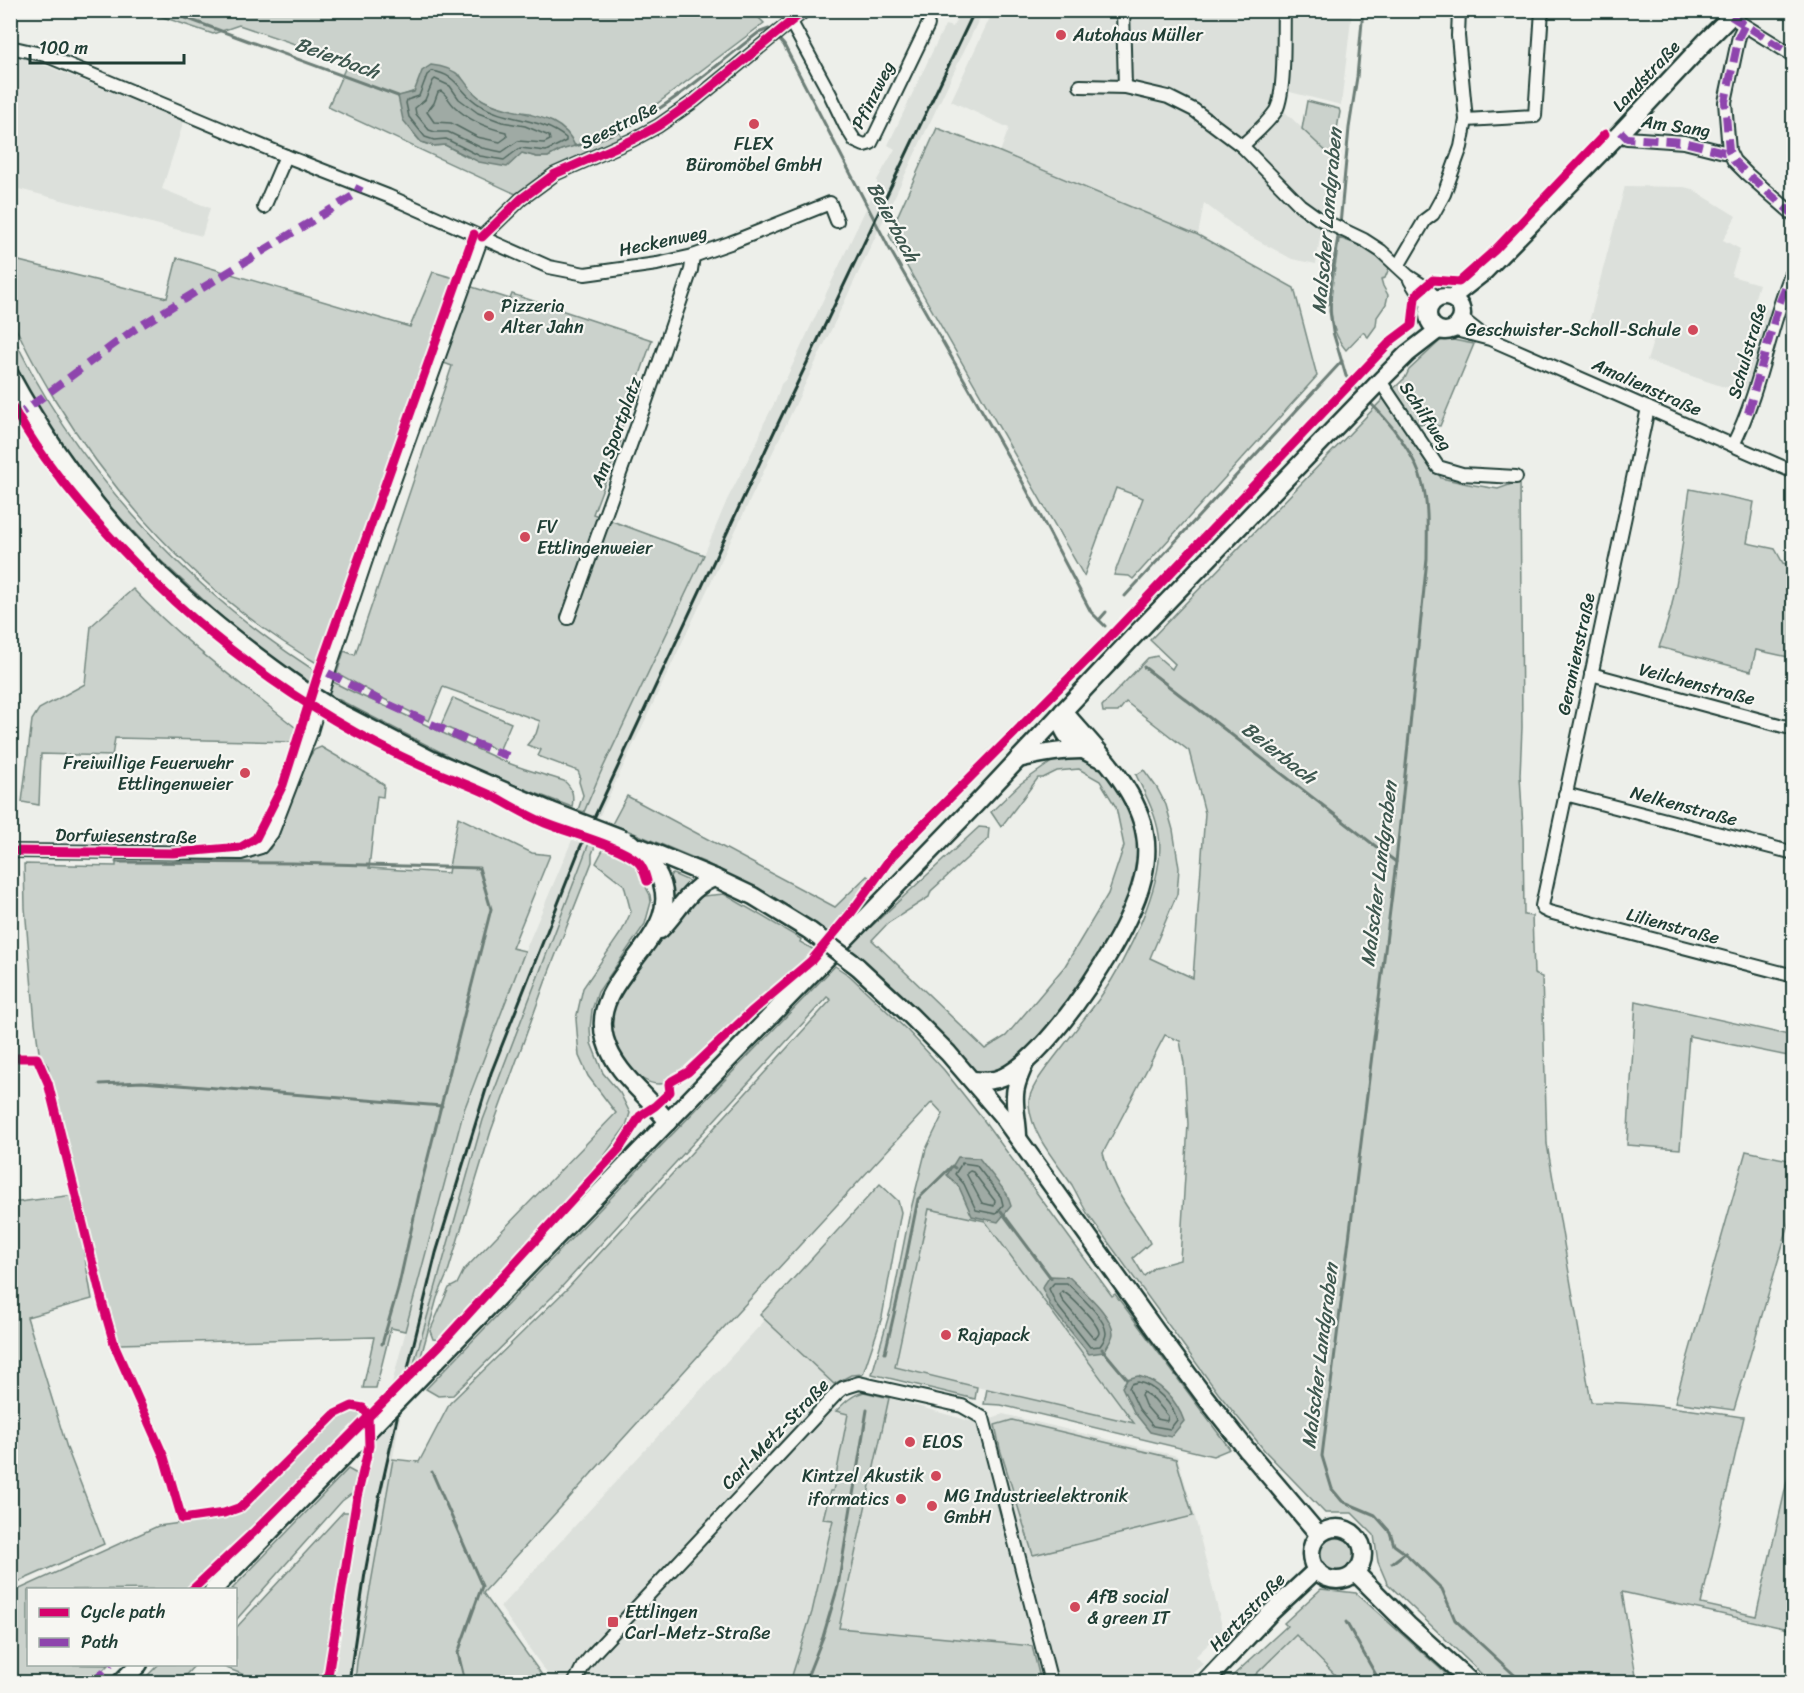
<svg xmlns="http://www.w3.org/2000/svg" width="1804" height="1693" viewBox="0 0 1804 1693" font-family="Sriracha,sans-serif">
<style>
.built{fill:#dce0db}
.green{fill:#cbd2cc;stroke:#758880;stroke-width:1.5;fill-rule:evenodd}
.water{fill:#9faaa4;stroke:#6c7e77;stroke-width:1.5}
.lines{fill:none;stroke-linecap:round;stroke-linejoin:round}
.shore{stroke:#526961;stroke-width:1.5}
.stream{stroke:#6c7e77;stroke-width:3}
.street-casing{stroke:#1f3d34;stroke-width:16}
.secondary-casing{stroke:#1f3d34;stroke-width:21}
.street{stroke:#f6f6f2;stroke-width:12}
.secondary{stroke:#f6f6f2;stroke-width:16}
.rail{stroke:#1f3d34;stroke-width:3}
.secondary-bridge-casing{stroke:#1f3d34;stroke-width:21;stroke-linecap:butt}
.secondary-bridge{stroke:#f6f6f2;stroke-width:16}
.quiet{stroke:#8e44ad;stroke-width:8;stroke-dasharray:15 8;stroke-linecap:butt}
.cycleway-casing{stroke:#f6f6f2;stroke-width:13}
.cycleway{stroke:#d6006c;stroke-width:9}
.poi-dot{fill:#d1495b;stroke:#f6f6f2;stroke-width:2}
.labels{text-anchor:middle;dominant-baseline:central;stroke-width:4.5;stroke-linejoin:round;paint-order:stroke}
.poi-label{font-size:18px;fill:#1f3d34;stroke:#f6f6f2;text-anchor:start}
.street-label{font-size:18px;fill:#1f3d34;stroke:#f6f6f2}
.water-label{font-size:20px;font-style:italic;fill:#3f5850;stroke:#f6f6f2}
</style>
<rect width="100%" height="100%" fill="#edefea"/>
<filter id="ink" filterUnits="userSpaceOnUse"><feTurbulence type="fractalNoise" baseFrequency=".0167" numOctaves="2"/><feDisplacementMap in="SourceGraphic" scale="12" xChannelSelector="R" yChannelSelector="G"/><feConvolveMatrix kernelMatrix="1 2 1 2 8 2 1 2 1" color-interpolation-filters="sRGB"/></filter>
<g filter="url(#ink)">
<!-- built -->
<g class="built">
<path d="M960,11h23l-384,806 -116,303 -70,247 -23,24 74,-281 61,-159 75,-177 104,-219 23,-55 32,-62 4,-13 13,-25 5,-16 5,-5 91,-194v-5l18,-31 -7,-4 57,-120 8,2z"/>
<path d="M993,11h359l-11,94 -55,-14 -4,18 50,48 -16,107 -24,-5 -50,-27 -38,-29 -6,32 -198,-83 9,-24 -58,-27z"/>
<path d="M22,56l162,65 -22,68 48,19 -8,28 -191,-49v-130z"/>
<path d="M1625,186l59,1 8,2 44,27 -13,24 17,9 -9,27 28,8 -6,20 20,7 -23,81 -29,-6 -74,-25 7,-23 -65,-16z"/>
<path d="M929,1209l57,12 149,203 -240,-56z"/>
<path d="M765,1320l69,64 -12,11 14,16 12,3 -15,78 -3,-1 -7,27 10,2 -21,92 -22,70h-237l-53,-75z"/>
<path d="M889,1398l88,25 26,-9 174,42 16,53 30,121 -27,26 7,8 -16,14 5,4h-364z"/>
<path d="M402,1406l-45,256 -2,20h-23l5,-42 35,-199z"/>
<path d="M1296,1635l46,47h-94z"/>
</g>
<!-- green -->
<g class="green">
<path d="M751,10l13,13 -122,92 -26,9 7,17 -80,34 -25,20 -190,-88 20,-45 -109,-37 -26,9 -68,-23zM460,75l9,15 15,11 22,9 23,3 32,37 -13,7h-11l-15,-4 -55,4 -22,-12 -12,1 -12,-4 -7,-8 -16,-37z"/>
<path d="M1307,101l32,8 1,3 -8,45 -30,-28z"/>
<path d="M937,128l63,24 198,83 96,53 23,88 -184,203 -4,-3 -15,-1 29,-77 -27,-10 -32,88 -195,-341z"/>
<path d="M1339,238l26,9 19,13 5,5v3l-4,10 -4,1 2,7 5,9 -2,9 -9,13 -1,9 -8,11 -5,-5 -17,18c-27,-31 -10,-76 -7,-112z"/>
<path d="M177,258l233,69 23,-55 21,6 -134,387c-112,-65 -199,-158 -266,-267 -12,-20 -23,-39 -33,-60 -3,-6 -8,-13 -10,-20 -3,-12 -1,-46 0,-59l156,39z"/>
<path d="M469,286l41,13 2,-5 140,46 -34,98 3,2 -28,74 111,41 -104,219 -16,38 -6,-2 5,-15 -4,-13 1,-6 -2,-5 -40,-15 3,-6 -14,-5 9,-11 4,-13 -97,-34 -14,34 -47,-23 -45,-25 7,-22 11,4 97,-289 -8,-3z"/>
<path d="M10,329c65,143 187,270 320,351 23,14 50,23 75,35 34,16 68,33 103,48 18,7 37,12 56,18 9,7 10,15 8,26l-92,-35 -59,-30 -93,-48 -78,-51 -93,-86 -51,-55 -58,-77 -20,-36 -17,-33z"/>
<path d="M1448,339l26,5 -34,82 -28,-3 -21,-32 14,-13 4,-8 31,-29z"/>
<path d="M1385,397l56,81 27,6 30,5 22,-8 2,246 -2,48 3,53 1,87 8,1 2,58 8,3 5,167 44,258c51,0 102,8 153,15l-43,187 55,12 37,-160v174l-171,-38 15,90h-147l-103,-99 -9,-21 -4,-27 -22,-22h-27l-60,-62 -47,-58 -131,-180c-5,-9 -10,-19 -15,-28 -17,-25 -40,-49 -43,-80 -2,-15 19,-39 28,-51 14,-18 28,-36 42,-55 27,-38 67,-117 60,-164 -3,-21 -14,-41 -23,-60l8,-5 13,18 9,17 7,25 6,38 -2,26 -27,64 43,20 12,-165 -16,-62 -63,-49 -8,10h-15l-1,-6 46,-48 9,-2 15,13 3,-5 -25,-24zM1165,1035l15,6 4,22 4,61 -8,136 -25,7 -11,9 -11,-18 17,-15c-7,-17 -17,-26 -26,-41 -10,-15 -17,-32 -21,-49z"/>
<path d="M1690,489l64,13 -7,41 28,6 8,14 10,3v92l-37,-8 -5,21 -92,-24c19,-47 23,-107 31,-158z"/>
<path d="M133,589c49,52 107,94 163,139l-4,14 -177,-4 -3,18 -71,-2 -2,51 -17,-3 10,-82 7,-11 46,-25 6,-58z"/>
<path d="M453,698l58,25 -12,28 -58,-26z"/>
<path d="M321,747l50,29 13,9 -1,12 -6,-1 -8,72 79,5 10,-56 74,36 18,2 -38,93 13,3 -61,159 -59,221 -14,-3 -15,60h-13l11,-51 -254,7 -20,-61 -52,-217 -9,-14 -4,-29 -10,-115 -1,-44 92,2v-8h135l19,-9 10,-18 22,-63 12,-18z"/>
<path d="M1060,756l26,1 22,17 19,27 12,36 -3,39 -10,32 -37,66 -28,37 -31,35 -33,30h-13l-10,-6 -70,-72 -56,-50 131,-121 10,1 -1,11 -57,52 -2,6 -41,26 -16,17 113,109 21,-13 59,-70 43,-72 16,-48 -8,-39 -16,-26 -21,-12 -22,2 -14,7h-5l-37,49 -10,-15 29,-28z"/>
<path d="M627,796l208,111 32,-31 5,3 -43,55 -65,-40 -58,-31 -94,-39z"/>
<path d="M589,843l6,3 -3,8v8l-45,115 -56,154 -43,141 -11,26 -17,62 -7,7 70,-247z"/>
<path d="M604,848l16,6 13,9 17,32 1,7 -6,22 -47,68 -6,18 -2,18 1,15 12,30 17,20 10,20 -4,13 -24,33 -161,181 -8,-1 -3,-8 19,-43 8,-4 7,-14 152,-157 -28,-37 -9,-20 -3,-37 7,-31 39,-57 9,-19 -7,-27 -28,-22z"/>
<path d="M673,874l16,7 4,5 -24,31 -4,-40z"/>
<path d="M698,893l5,3 21,-2 77,45 -1,3 16,9 -128,117c-7,5 -16,13 -23,15 -16,6 -40,-15 -47,-27 -3,-5 -9,-30 -8,-36 2,-14 10,-27 18,-39z"/>
<path d="M835,966l15,10 58,55 36,39 41,52 127,174 3,-2 115,155 -17,7 -212,-51 -17,-1 3,-15 147,34 -149,-202 -56,-12 -34,158 82,20 -2,12 -103,-25 19,-66 18,-91 17,-68 17,-35 -11,-12 -205,222 -244,269 64,89h-192l2,-20 36,-203 26,3 31,-59 118,-115 263,-288 -4,-3 -270,295 -104,103 -15,1 -12,-7z"/>
<path d="M1636,1001l157,35v21l-104,-21 -9,113 -53,-4z"/>
<path d="M1746,1151l47,10v49l-59,200 -59,-8z"/>
<path d="M880,1184l18,17 3,11 -19,105 -19,57 -12,1 -17,9 -74,-69z"/>
<path d="M74,1195l18,104 -65,18 40,131 37,96 -93,41v-382z"/>
<path d="M864,1392l25,6 -50,230 193,18 9,36h-251l22,-70 21,-92 -10,-1 7,-28h3l15,-77 -12,-3c9,-9 16,-16 28,-19z"/>
<path d="M347,1412h11l6,5 -110,112 -68,60 -158,1v74l80,1 -17,17h-72l-5,-9 -3,2v-82l147,-67 61,-8 21,-7 2,2 93,-94z"/>
<path d="M1012,1420l164,39 17,57 -160,39 -33,-106 -5,-24z"/>
<path d="M348,1469l9,5 -3,18 -12,9 -106,119v-30l-4,-1z"/>
<path d="M343,1512h5l3,6 -27,164h-62l-43,-17 17,-1v-36z"/>
<circle cx="1337" cy="1554" r="20"/>
<path d="M1321,1589l35,4 99,89h-113l-46,-47 -48,47h-22l61,-56 -3,-3z"/>
<path d="M159,1664h36v1l-16,17h-38z"/>
</g>
<!-- water -->
<g class="water">
<path d="M431,65c10,1 22,4 30,12 8,9 10,16 22,23 29,17 78,9 92,46l-14,4 -13,7h-11l-15,-4 -15,14 -28,-5 -34,-17 -12,1 -12,-4 -18,-22 -5,-24 16,-4 8,-21z"/>
<path d="M958,1157l21,1 28,36 4,12 -13,16 -26,-6 -13,-29 -12,-12z"/>
<path d="M1050,1276l19,1c13,13 44,38 44,57 -1,6 -6,12 -9,18l-15,2 -38,-47 -9,-19z"/>
<path d="M1138,1376c22,5 39,25 46,45l-13,16 -21,-5 -16,-20 -12,-25 5,-8z"/>
</g>
<g class="lines">
<!-- shore -->
<g class="shore">
<path d="M432,71c27,4 27,22 48,34 27,17 59,11 86,33v3l-20,10 -26,-3 -16,12 -24,-4 -34,-17 -12,1 -9,-3 -16,-20 -3,-14 1,-3 12,-4 8,-21z"/>
<path d="M435,79l15,7 9,13 19,14 24,9 23,4 24,10 1,4 -6,3 -26,-2 -16,11 -20,-4 -34,-16h-13l-6,-2 -13,-16 -1,-6 10,-8 8,-19z"/>
<path d="M441,91c6,4 8,10 13,15 13,13 33,22 52,26l1,5 -7,5 -23,-5 -26,-14 -17,-1 -7,-10 7,-9 4,-11z"/>
<path d="M962,1163l14,2 25,32 2,8 -7,9 -20,-4 -12,-26 -9,-10z"/>
<path d="M970,1171l3,1 22,29 -1,5 -12,-3 -15,-28v-2z"/>
<path d="M1054,1283h13c10,10 39,35 39,50 0,5 -3,9 -6,13l-10,1 -34,-43 -7,-15z"/>
<path d="M1062,1291c8,4 37,33 37,42 0,2 -2,3 -3,5l-3,-1 -31,-37 -2,-6z"/>
<path d="M1138,1382c16,3 35,22 39,38l-7,9 -17,-3 -14,-17 -10,-21 2,-4z"/>
<path d="M1143,1392l11,7 14,17 -1,5 -10,-2 -12,-14 -4,-10z"/>
</g>
<!-- stream -->
<g class="stream">
<path d="M164,10l234,86"/>
<path d="M776,36l8,9 104,201 134,235 69,131 14,14"/>
<path d="M575,146c73,-17 126,-69 183,-113l11,-4 2,3"/>
<path d="M1340,225l9,-97 8,-51 6,-67"/>
<path d="M1339,231l-8,48 -1,32 3,21 13,44 14,18"/>
<path d="M1367,400c23,21 48,54 56,85 6,23 4,50 4,74l-31,303 -74,594 10,33 10,12 33,14 15,17 4,13 11,8 37,36 13,31 67,62"/>
<path d="M1125,596l217,-235"/>
<path d="M1099,620l7,-8"/>
<path d="M1144,667l252,195"/>
<path d="M116,862l176,1 187,5 12,41 -69,272 -24,108 -16,55"/>
<path d="M100,1084l42,-2 300,24"/>
<path d="M1001,1211l50,67"/>
<path d="M1102,1349l25,30"/>
<path d="M885,1353l16,-69 17,-85 34,-33 3,2"/>
<path d="M432,1472l50,114 -24,67 7,29"/>
<path d="M1392,1563l13,-10"/>
<path d="M1346,1622l34,60"/>
<path d="M805,1682l18,-45 15,-51 29,-176"/>
</g>
<defs>
<g id="street">
<path d="M1123,10l2,77"/>
<path d="M791,22l39,72 15,31 10,16 9,4 7,-2 5,-10 52,-108"/>
<path d="M1739,22l55,34"/>
<path d="M1744,26l-5,10 -14,66 4,49 5,10 13,13 47,41"/>
<path d="M10,47l35,8 19,8 222,93 102,40 161,71 36,7 72,-10 36,-8 37,-13 100,-40 7,18"/>
<path d="M1080,86l45,1 43,10 26,13 48,36 58,59 18,13 46,22 17,11 27,25 17,11 12,12"/>
<path d="M1466,120l69,-4 7,-106"/>
<path d="M1621,132l6,6 57,4 40,10 5,-1"/>
<path d="M1242,146c11,-11 24,-21 33,-34 11,-16 8,-79 9,-102"/>
<path d="M264,207l22,-51"/>
<path d="M1398,266l27,-46 8,-6 11,-20 17,-47 5,-27 -8,-84 1,-26"/>
<path d="M1410,280l8,13 12,13"/>
<path d="M1461,318l24,19"/>
<path d="M1452,329l38,10 304,133"/>
<path d="M1380,381l58,86 24,7 54,3"/>
<path d="M1648,408l-106,498 1,3 6,3 245,64"/>
<path d="M1733,445c29,-58 36,-119 61,-178"/>
<path d="M568,618l77,-214 46,-134 2,-14"/>
<path d="M1591,674l203,55"/>
<path d="M1565,794l229,59"/>
<path d="M10,851l231,2 20,-6 11,-14 38,-98 18,-62 45,-134 109,-302 39,-38 34,-25 77,-34 26,-14 36,-25 111,-91"/>
<path d="M575,1682l8,-16 9,-11 246,-263 5,-4 16,-5 103,23 21,12 68,264"/>
</g>
<g id="secondary">
<circle cx="1445" cy="314" r="17"/>
<path d="M1451,298l33,-26 137,-140 84,-90 32,-32"/>
<path d="M10,375c45,83 104,159 174,222 38,34 78,64 119,93"/>
<path d="M335,710l97,50 119,51"/>
<path d="M1058,717c9,26 19,31 43,42"/>
<path d="M1018,759c21,-5 41,-9 63,-9"/>
<path d="M631,843c8,9 18,16 25,27 39,66 -70,104 -51,169 10,35 42,55 63,83"/>
<path d="M640,847l75,31 38,18 57,35"/>
<path d="M660,930c18,-17 29,-44 55,-52"/>
<path d="M857,966l53,49 38,38 54,63 154,215 46,62 45,57 72,85"/>
<path d="M972,1080c11,1 20,2 31,-3 43,-20 105,-115 125,-159 12,-24 22,-56 17,-83 -7,-47 -52,-89 -82,-124"/>
<path d="M1018,1137c0,-14 -4,-28 -3,-42 0,-11 6,-22 10,-32"/>
<path d="M442,1355l534,-551 158,-168 246,-255 27,-27 31,-24"/>
<circle cx="1337" cy="1554" r="26"/>
<path d="M1355,1572l53,53 63,57"/>
<path d="M213,1590l129,-132"/>
<path d="M121,1682l18,-18"/>
<path d="M1205,1682l65,-69 47,-44"/>
</g>
</defs>
<!-- street casing -->
<use href="#street" class="street-casing"/>
<!-- secondary casing -->
<use href="#secondary" class="secondary-casing"/>
<!-- street -->
<use href="#street" class="street"/>
<!-- secondary -->
<use href="#secondary" class="secondary"/>
<!-- rail -->
<path class="rail" d="M349,1682l16,-109 14,-75 33,-147 24,-98 55,-180 89,-225 194,-416 201,-422"/>
<defs>
<g id="secondary-bridge">
<path d="M303,690l32,20"/>
<path d="M551,811l73,28"/>
<path d="M810,931l47,35"/>
<path d="M342,1458l100,-103"/>
</g>
</defs>
<!-- secondary-bridge casing -->
<use href="#secondary-bridge" class="secondary-bridge-casing"/>
<!-- secondary-bridge -->
<use href="#secondary-bridge" class="secondary-bridge"/>
<!-- quiet -->
<g class="quiet">
<path d="M1731,16l63,40"/>
<path d="M1744,26l-5,10 -14,66 4,49 5,10 13,13 47,41"/>
<path d="M1621,132l6,6 57,4 40,10 5,-1"/>
<path d="M1748,413l31,-109 15,-37"/>
<path d="M13,419l119,-88 224,-137 4,-8"/>
<path d="M328,673l49,26 94,43 37,14"/>
<path d="M94,1682l17,-18"/>
</g>
<defs>
<g id="cycleway">
<path d="M482,237l39,-38 34,-25 77,-34 26,-14 36,-25 111,-91"/>
<path d="M10,402c25,47 58,89 94,128 88,99 197,181 318,236 24,11 51,20 75,32 16,9 31,18 48,25 24,10 74,22 92,38 6,5 8,13 10,20"/>
<path d="M10,851l163,2 68,-6 15,-9 27,-53 37,-117 154,-434"/>
<path d="M10,1058h27l11,25 55,222 12,42 49,110 18,62 42,-6 17,-6 94,-93 17,-8 11,2 5,7 1,31 -12,51 -30,185"/>
<path d="M192,1590l63,-59 185,-186 179,-196 21,-33 15,-10 15,-14 -1,-8 3,-3 16,-9 63,-60 60,-51 40,-48 41,-57 210,-211 290,-305 20,-15 3,-27 3,-5 15,-13 26,2 36,-32 110,-116"/>
</g>
</defs>
<!-- cycleway casing -->
<use href="#cycleway" class="cycleway-casing"/>
<!-- cycleway -->
<use href="#cycleway" class="cycleway"/>
</g>
</g>
<!-- markers -->
<g class="poi-dot">
<circle cx="1061" cy="35" r="6"/>
<circle cx="754" cy="124" r="6"/>
<circle cx="489" cy="316" r="6"/>
<circle cx="1693" cy="330" r="6"/>
<circle cx="525" cy="537" r="6"/>
<circle cx="245" cy="773" r="6"/>
<circle cx="946" cy="1335" r="6"/>
<circle cx="910" cy="1442" r="6"/>
<circle cx="936" cy="1476" r="6"/>
<circle cx="901" cy="1499" r="6"/>
<circle cx="932" cy="1506" r="6"/>
<circle cx="1075" cy="1607" r="6"/>
<rect x="607" y="1616" width="12" height="12" rx="3"/>
</g>
<g class="labels">
<!-- poi labels -->
<g class="poi-label">
<text x="1073" y="35">Autohaus Müller</text>
<text x="754" y="144" text-anchor="middle">FLEX<tspan x="754" dy="21">Büromöbel GmbH</tspan></text>
<text x="501" y="306">Pizzeria<tspan x="501" dy="21">Alter Jahn</tspan></text>
<text x="1681" y="330" text-anchor="end">Geschwister-Scholl-Schule</text>
<text x="537" y="527">FV<tspan x="537" dy="21">Ettlingenweier</tspan></text>
<text x="233" y="763" text-anchor="end">Freiwillige Feuerwehr<tspan x="233" dy="21">Ettlingenweier</tspan></text>
<text x="958" y="1335">Rajapack</text>
<text x="922" y="1442">ELOS</text>
<text x="924" y="1476" text-anchor="end">Kintzel Akustik</text>
<text x="944" y="1496">MG Industrieelektronik<tspan x="944" dy="21">GmbH</tspan></text>
<text x="889" y="1499" text-anchor="end">iformatics</text>
<text x="1087" y="1597">AfB social<tspan x="1087" dy="21">&amp; green IT</tspan></text>
<text x="625" y="1612">Ettlingen<tspan x="625" dy="21">Carl-Metz-Straße</tspan></text>
</g>
<!-- street labels -->
<g class="street-label">
<text transform="translate(1646 76) rotate(-47)">Landstraße</text>
<text transform="translate(873 95) rotate(-63)">Pfinzweg</text>
<text transform="translate(619 125) rotate(-27)">Seestraße</text>
<text transform="translate(1676 126) rotate(8)">Am Sang</text>
<text transform="translate(663 241) rotate(-12)">Heckenweg</text>
<text transform="translate(1747 351) rotate(-74)">Schulstraße</text>
<text transform="translate(1647 387) rotate(24)">Amalienstraße</text>
<text transform="translate(1426 416) rotate(56)">Schilfweg</text>
<text transform="translate(616 432) rotate(-70)">Am Sportplatz</text>
<text transform="translate(1576 654) rotate(-78)">Geranienstraße</text>
<text transform="translate(1697 684) rotate(15)">Veilchenstraße</text>
<text transform="translate(1684 806) rotate(15)">Nelkenstraße</text>
<text transform="translate(126 836) rotate(1)">Dorfwiesenstraße</text>
<text transform="translate(1673 926) rotate(15)">Lilienstraße</text>
<text transform="translate(775 1434) rotate(-46)">Carl-Metz-Straße</text>
<text transform="translate(1247 1612) rotate(-46)">Hertzstraße</text>
</g>
<!-- water labels -->
<g class="water-label">
<text transform="translate(337 58) rotate(20)">Beierbach</text>
<text transform="translate(1327 221) rotate(-85)">Malscher Landgraben</text>
<text transform="translate(893 222) rotate(62)">Beierbach</text>
<text transform="translate(1279 753) rotate(38)">Beierbach</text>
<text transform="translate(1379 874) rotate(-83)">Malscher Landgraben</text>
<text transform="translate(1320 1356) rotate(-83)">Malscher Landgraben</text>
</g>
</g>
<!-- margin -->
<rect width="1804" height="1693" fill="none" stroke="#f6f6f2" stroke-width="36"/>
<rect x="18" y="18" width="1768" height="1657" fill="none" stroke="#1f3d34" stroke-width="2" filter="url(#ink)"/>
<!-- legend -->
<rect x="27" y="1588" width="210" height="78" fill="#f6f6f2" stroke="#a0aca6" stroke-width="1.5"/>
<rect x="39" y="1608" width="30" height="9" fill="#d6006c" stroke="#a0aca6" stroke-width="1.5"/>
<text x="81" y="1618" font-size="18" fill="#1f3d34">Cycle path</text>
<rect x="39" y="1638" width="30" height="9" fill="#8e44ad" stroke="#a0aca6" stroke-width="1.5"/>
<text x="81" y="1648" font-size="18" fill="#1f3d34">Path</text>
<!-- scale -->
<path d="M30 54v9h154v-9" fill="none" stroke="#1f3d34" stroke-width="3"/>
<text x="39" y="54" font-size="18" fill="#1f3d34" stroke="#f6f6f2" stroke-width="4.5" paint-order="stroke">100 m</text>
</svg>
